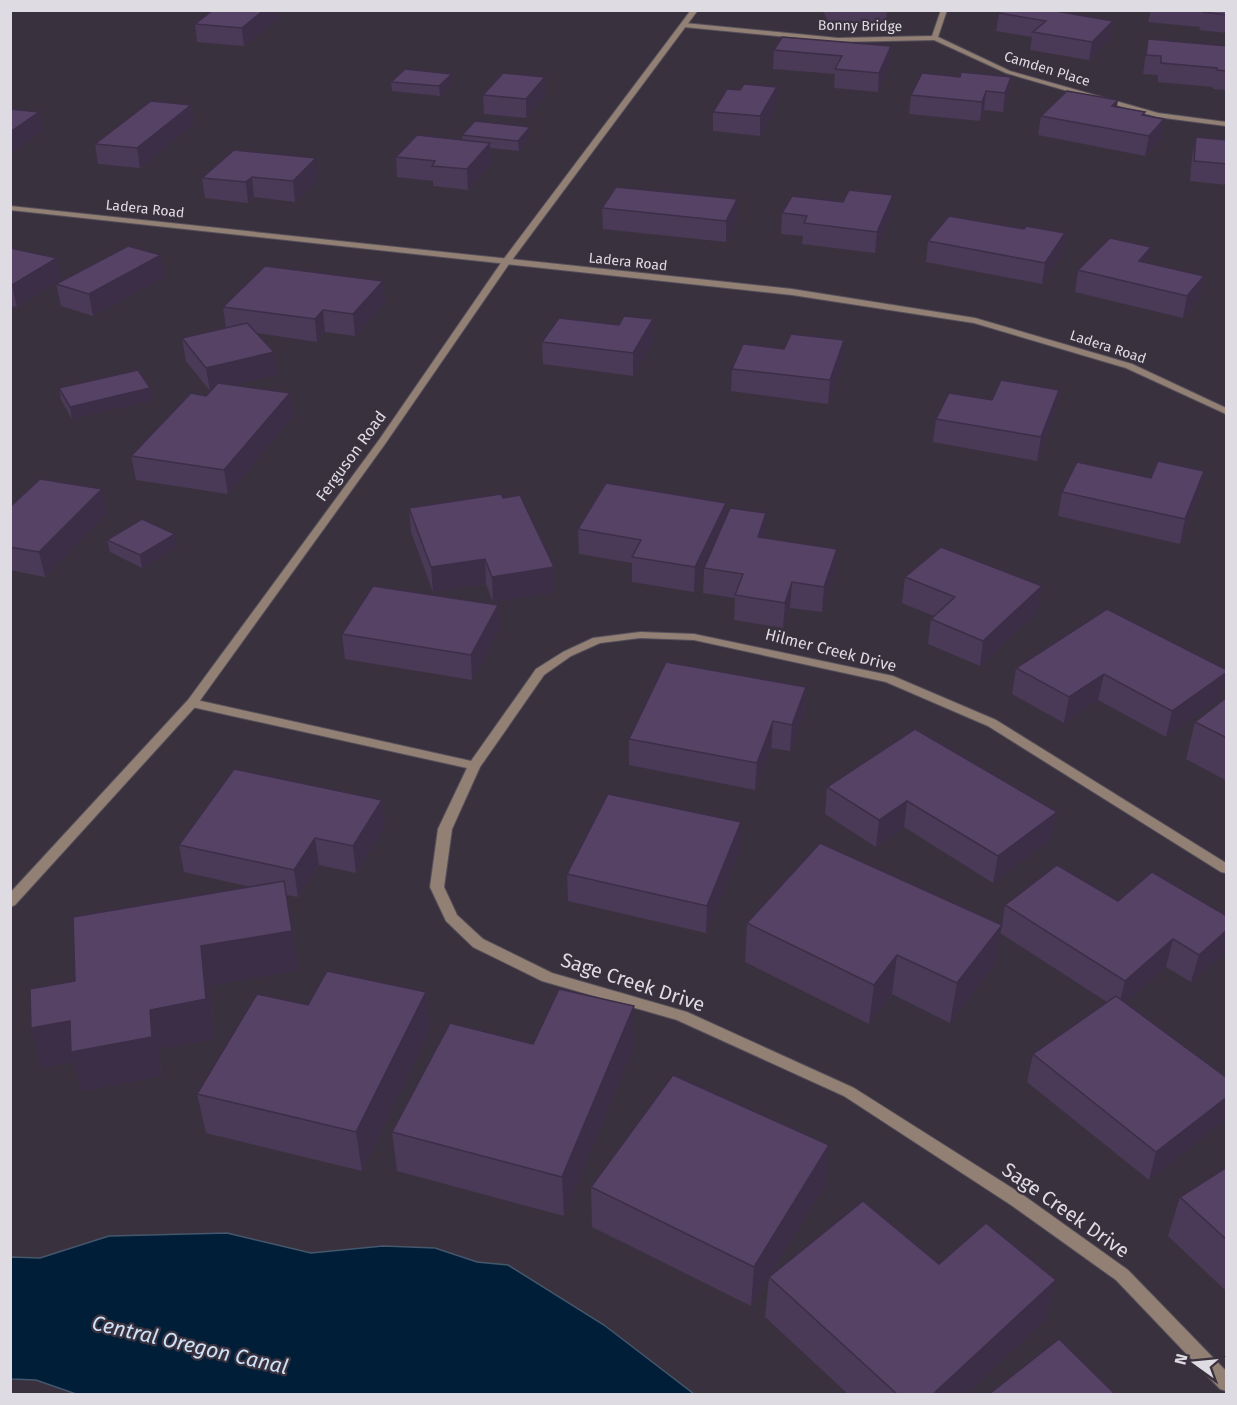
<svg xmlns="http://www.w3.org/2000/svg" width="1237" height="1405" viewBox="0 0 1237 1405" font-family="'Fira Sans',sans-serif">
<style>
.water{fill:#011e39;stroke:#44576c;stroke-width:1.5}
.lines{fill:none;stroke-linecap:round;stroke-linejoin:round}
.minor-casing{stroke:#57505c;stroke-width:2}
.tertiary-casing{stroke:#57505c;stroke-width:2}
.minor{fill:#918073;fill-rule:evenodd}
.tertiary{fill:#918073;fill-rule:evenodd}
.wall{fill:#4a3957}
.shaded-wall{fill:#3c2e47}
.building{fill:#564265;stroke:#3c2e47;stroke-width:1.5}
.labels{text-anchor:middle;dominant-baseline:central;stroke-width:4.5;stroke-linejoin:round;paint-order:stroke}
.far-street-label{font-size:14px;fill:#dfdbe3;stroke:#39323e}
.street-label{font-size:16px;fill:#dfdbe3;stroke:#39323e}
.near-street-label{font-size:20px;fill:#dfdbe3;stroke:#39323e}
.near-water-label{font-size:21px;font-style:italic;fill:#cde2f8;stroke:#39323e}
</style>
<rect width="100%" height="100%" fill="#39323e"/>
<!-- water -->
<path class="water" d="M227,1233l84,20 72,-7 52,2 42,14 31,3 96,60 90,69h-618l-40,-14 -25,-1v-122l29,1 69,-22z"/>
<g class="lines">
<defs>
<g id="minor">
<path d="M941,10h6l-9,27 72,34 148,42 68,9v4l-69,-9 -151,-44 -72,-33 -96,2 -154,-15 -3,-2 3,-2 154,15 94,-2z"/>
<path d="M10,206l782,83 183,29 157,46 94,44v6l-100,-46 -152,-45 -182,-28 -782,-85z"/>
<path d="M640,632l54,2 199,42 103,44 230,143v10l-5,-1 -233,-146 -102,-44 -192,-42 -54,-2 -40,5 -29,13 -27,19 -64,92 -28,62 -8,58 13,28 26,24 69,34 135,39 167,76 169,107 105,75 98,101v20l-6,-2 -104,-109 -105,-75 -167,-109 -167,-76 -135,-39 -69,-34 -27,-26 -16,-34 8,-58 29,-61 -275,-61 -6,-4 6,-4 279,62 65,-92 27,-17 30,-14z"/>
</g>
<path id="tertiary" d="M691,10h7l-189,254 -124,180 -189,262 -181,199 -5,2v-14l178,-193 191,-260 124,-180z"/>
</defs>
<!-- minor casing -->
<use href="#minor" class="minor-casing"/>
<!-- tertiary casing -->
<use href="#tertiary" class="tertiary-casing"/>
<!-- minor -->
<use href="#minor" class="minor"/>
<!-- tertiary -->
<use href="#tertiary" class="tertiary"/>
</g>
<!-- wall -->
<g class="wall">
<path d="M213,10h65l1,8 -35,28 -47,-4 -2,-18z"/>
<path d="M822,10h65l-1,13 -56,1z"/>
<path d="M1050,10l61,28 -22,22 -59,-10 2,-13 -36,-6 3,-18z"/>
<path d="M1151,10h76v23l-28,-3 1,-3 -52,-5z"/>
<path d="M782,37l107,28 -11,27 -44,-4 1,-14 -62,-5 1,-19z"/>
<path d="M1148,39l79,7v44l-14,-1v-2l-55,-5v-7l-15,-1z"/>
<path d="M452,74v9l-12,13 -48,-5 -1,-9z"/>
<path d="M960,77h51l-3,19 -5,16 -19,-2 -4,11 -71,-7 2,-19z"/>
<path d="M483,95l62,1 -19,22 -42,-4z"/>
<path d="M191,105l3,19 -54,44 -42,-4 -3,-20z"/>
<path d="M776,106l-16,30 -47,-5v-19z"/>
<path d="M1117,107l28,5 -1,3 20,4 -3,20 -16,17 -107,-21 3,-19z"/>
<path d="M530,127v10l-11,14 -29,-3 1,15 -23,27 -35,-4v-5l-36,-4 -1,-20 67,-17 -1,-5z"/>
<path d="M1196,137l31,3v45l-37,-4 2,-25z"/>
<path d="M234,150l84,29 -23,23 -41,-5 -6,6 -43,-5 -3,-20z"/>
<path d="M602,208l135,12 -11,22 -123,-13z"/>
<path d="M782,213l109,2 -16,38 -73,-9 1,-8 -22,-2z"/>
<path d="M1024,229l38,25 -20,30 -116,-22 2,-21z"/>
<path d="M10,248l47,10 4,22 -44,27 -7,-1z"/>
<path d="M161,255l3,22 -71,39 -32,-10 -5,-22z"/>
<path d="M1078,270l126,6 -5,22 -16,20 -108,-26z"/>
<path d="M383,281l2,22 -30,33 -30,-4 -8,10 -60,-9 20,42 -43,10 59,31 -65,78 -92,-14 -5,-24 75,-60 4,-5 -24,-30 -4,-23 44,-10 -3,-21z"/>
<path d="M653,341l-20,35 -90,-12 -1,-22z"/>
<path d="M784,349l58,14 -14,41 -97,-13 1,-22z"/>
<path d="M59,388h91l2,12 -80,19 -11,-19z"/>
<path d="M1059,390l-4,23 -18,48 -104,-19 3,-23 56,-19z"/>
<path d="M1204,471l-5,24 -19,49 -122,-28 4,-24 89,-14z"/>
<path d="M503,498l51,69v25l-61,10 -7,-18 -53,8 -22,-60 -2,-24z"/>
<path d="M726,503l-1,17 40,18 72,11 -2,24 -13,39 -32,-4 -7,20 -49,-8 1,-22 -32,-5 1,-22 -10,21 -62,-10v-19l-53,-9 -1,-25z"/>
<path d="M10,507l97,6 -62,64 -35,-7z"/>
<path d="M107,540l70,7 -35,21 -32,-16z"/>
<path d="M905,577l137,9 -5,26 -57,54 -52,-22 3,-25 3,-3 -32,-13z"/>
<path d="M498,605l1,25 -27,50 -127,-21 -3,-25z"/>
<path d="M1016,668l211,2v5l-6,22 -55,40 -68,-37 -34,23 -52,-29z"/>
<path d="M806,687l-2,26 -14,38 -19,-3 -16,42 -126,-25v-26z"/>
<path d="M1227,697v84l-41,-22 9,-37z"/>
<path d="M915,729l137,109 -59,45 -89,-56 -28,20 -51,-33 2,-27z"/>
<path d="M382,800l3,26 -29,47 -37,-8 -21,32 -12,-2 12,75 -89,16 5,53 -55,10 2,27 -79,15 -8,-30 -32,7 -11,-40 44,-47 176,-94 -67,-15 -5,-27z"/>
<path d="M740,849l-34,84 -138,-32 -1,-27z"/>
<path d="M1118,901l109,15v35l-36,31 -25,-15 -41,36 102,75v40l-78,62 -122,-98 6,-28 74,-52 -107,-69 -5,31 -45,59 -58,-29 -23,30 -124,-62 2,-39 255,2 3,-20z"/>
<path d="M426,992l4,39 -68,140 -156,-38 -9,-39 111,-89z"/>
<path d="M634,1006v40l-70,170 -167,-45 -5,-39 141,-88z"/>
<path d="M1227,1167v122h-3l-56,-53 12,-39z"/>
<path d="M825,1185l-74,121 -159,-79 -1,-40z"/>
<path d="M939,1264l107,55 -80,76h-117l-84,-78 4,-40z"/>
</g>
<!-- shaded-wall -->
<g class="shaded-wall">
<path d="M264,10h14l1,8 -35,28 -2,-18z"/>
<path d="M1113,21l-2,17 -22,22 3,-18z"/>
<path d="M891,46l-2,19 -11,27 1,-19z"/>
<path d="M452,74v9l-12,13 -1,-10z"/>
<path d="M545,77v19l-19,22v-19z"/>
<path d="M1011,77l-3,19 -5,16 2,-19z"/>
<path d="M777,87l-1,19 -16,30v-20z"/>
<path d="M986,91l-2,19 -4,11 2,-19z"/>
<path d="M1118,100l-3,19 -3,-13z"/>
<path d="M191,105l3,19 -54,44 -3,-20z"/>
<path d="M39,112l4,19 -33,24v-23z"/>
<path d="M1164,119l-3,20 -16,17 4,-20z"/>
<path d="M530,127v10l-11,14 -1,-10z"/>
<path d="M490,143l1,20 -23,27 -1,-21z"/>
<path d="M316,158l2,21 -23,23 -2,-21z"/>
<path d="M252,177l2,20 -6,6 -2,-21z"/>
<path d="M893,195l-2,20 -16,38 2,-21z"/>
<path d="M737,199v21l-11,22v-21z"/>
<path d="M1065,233l-3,21 -20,30 3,-21z"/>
<path d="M1151,247l-4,21 -8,-7z"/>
<path d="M161,255l3,22 -71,39 -4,-22z"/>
<path d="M57,258l4,22 -44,27 -5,-22z"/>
<path d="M1204,276l-5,22 -16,20 4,-22z"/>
<path d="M383,281l2,22 -30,33 -2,-22z"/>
<path d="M323,310l2,22 -8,10 -2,-23z"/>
<path d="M653,319v22l-20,35v-23z"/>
<path d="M844,340l-2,23 -14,41 2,-24z"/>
<path d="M274,352l3,23 -67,16 -4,-23z"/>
<path d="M150,388l2,12 -80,19 -2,-12z"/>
<path d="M1059,390l-4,23 -18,48 4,-24z"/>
<path d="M290,393l3,23 -65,78 -4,-24z"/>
<path d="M1204,471l-5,24 -19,49 5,-25z"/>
<path d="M102,489l5,24 -62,64 -6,-25z"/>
<path d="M726,503l-1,24 -21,41v3l-10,21 1,-25z"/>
<path d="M766,513l-1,25 -7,-1z"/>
<path d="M175,534l2,13 -35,21 -2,-13z"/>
<path d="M837,549l-2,24 -13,39 2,-25z"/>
<path d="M485,559l1,25 -53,8 -2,-25z"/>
<path d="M554,567v25l-61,10 -1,-25z"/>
<path d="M792,582l-2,26 -7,20 2,-25z"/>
<path d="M1042,586l-5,26 -57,54 3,-25z"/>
<path d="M498,605l1,25 -27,50 -1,-25z"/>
<path d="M1227,672v3l-6,22 -55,40 6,-26z"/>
<path d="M1104,674l-6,26 -34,23 5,-26z"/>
<path d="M806,687l-2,26 -14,38 2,-26z"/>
<path d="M773,721l-2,27 -16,42 2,-27z"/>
<path d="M382,800l3,26 -29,47 -3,-27z"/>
<path d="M907,801l-3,26 -28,20 3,-27z"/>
<path d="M1057,812l-5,26 -59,45 5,-27z"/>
<path d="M741,822l-1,27 -34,84 1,-27z"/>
<path d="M315,838l4,27 -21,32 -4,-27z"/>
<path d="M1002,925l-7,39 -45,59 7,-40z"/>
<path d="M1227,930v21l-36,31 8,-27z"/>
<path d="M292,931l6,39 -89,16 5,53 -55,10 2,27 -79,15 -8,-30 -32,7 -11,-40 39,-7 80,-11 51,-64z"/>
<path d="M1173,939l-7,28 -48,42 7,-28z"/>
<path d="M897,955l-5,39 -23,30 5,-39z"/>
<path d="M426,992l4,39 -68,140 -6,-39z"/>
<path d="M634,1006v40l-70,170 -2,-39z"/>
<path d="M1227,1097v21l-78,62 7,-28z"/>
<path d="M829,1145l-4,40 -74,121 3,-39z"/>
<path d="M1056,1280l-10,39 -80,76h-34z"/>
</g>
<!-- building -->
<g class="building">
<path d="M213,10h51l-22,18 -47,-4z"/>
<path d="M1002,10h48l63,11 -21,21 -59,-10 13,-11 -47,-8z"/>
<path d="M1203,10h24v5l-24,-3z"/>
<path d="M782,37l109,9 -12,27 -44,-4 7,-13 -68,-6z"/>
<path d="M1148,39l79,7v25l-10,-1v-2l-56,-5v-7l-15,-1z"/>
<path d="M405,69l47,5 -13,12 -48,-4z"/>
<path d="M961,72l50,5 -6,16 -19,-2 -4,11 -71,-7 11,-22 38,4z"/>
<path d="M503,73l42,4 -19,22 -43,-4z"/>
<path d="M744,84l33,3 -17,29 -47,-4 14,-23 13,1z"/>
<path d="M1067,91l51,9 -6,6 33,6 -3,3 22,4 -15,17 -108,-20z"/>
<path d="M151,101l40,4 -54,43 -42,-4z"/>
<path d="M10,109l29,3 -29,20z"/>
<path d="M475,121l55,6 -12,14 -56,-6z"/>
<path d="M417,135l73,8 -23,26 -35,-3 3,-5 -39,-4z"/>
<path d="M1196,137l31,3v24l-33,-3z"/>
<path d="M234,150l82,8 -23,23 -41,-4 -6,5 -44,-4z"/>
<path d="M616,187l121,12 -11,22 -124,-13z"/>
<path d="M849,190l44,5 -16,37 -73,-9 3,-7 -25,-3 10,-17 51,6z"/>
<path d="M949,216l75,13 2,-3 39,7 -20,30 -117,-22z"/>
<path d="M1110,238l41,9 -12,14 65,15 -17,20 -109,-26z"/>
<path d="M128,246l33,9 -72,39 -33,-10z"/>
<path d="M10,248l47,10 -45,27h-2z"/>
<path d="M265,266l118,15 -30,33 -30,-4 -8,9 -92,-12z"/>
<path d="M624,316l29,3 -20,34 -91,-11 17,-24 60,7z"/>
<path d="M247,323l27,29 -68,16 -24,-30z"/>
<path d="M791,334l53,6 -14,40 -98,-11 11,-25 41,5z"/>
<path d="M138,370l12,18 -80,19 -11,-19z"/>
<path d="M1001,380l58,10 -18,47 -105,-18 13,-26 43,7z"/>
<path d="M218,383l72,10 -66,77 -93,-14 60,-63 15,3z"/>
<path d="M1158,461l46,10 -19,48 -123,-27 15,-30 74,16z"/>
<path d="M40,479l62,10 -63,63 -29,-5v-40z"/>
<path d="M606,483l120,20 -31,64 -63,-10 9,-17 -63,-11z"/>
<path d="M501,494l2,4 17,-3 34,72 -62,10 -7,-18 -54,8 -22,-59z"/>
<path d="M730,508l36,5 -8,24 79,12 -13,38 -32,-5 -7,21 -50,-8 8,-21 -39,-6z"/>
<path d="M142,519l33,15 -35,21 -33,-15z"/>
<path d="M941,547l101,39 -59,55 -52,-22 24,-22 -50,-20z"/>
<path d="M373,586l125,19 -27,50 -129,-21z"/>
<path d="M1107,609l120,61v2l-55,39 -68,-37 -35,23 -53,-29z"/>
<path d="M666,662l140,25 -14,38 -19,-4 -16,42 -128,-24z"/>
<path d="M1227,697v41l-32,-16z"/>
<path d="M915,729l142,83 -59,44 -91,-55 -28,19 -52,-33z"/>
<path d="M234,769l148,31 -29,46 -38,-8 -21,32 -115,-25z"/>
<path d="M608,794l133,28 -34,84 -140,-32z"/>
<path d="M820,843l182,82 -45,58 -60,-28 -23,30 -127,-62z"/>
<path d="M1057,865l61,36 34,-29 75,44v14l-28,25 -26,-16 -48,42 -120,-76z"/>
<path d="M284,881l8,50 -91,15 5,53 -56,11 2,27 -81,15 -1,-31 -39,7 -1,-39 45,-8 -2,-64z"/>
<path d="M327,971l99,21 -70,140 -159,-38 60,-100 51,11z"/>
<path d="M559,989l75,17 -72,171 -170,-45 58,-109 83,21z"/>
<path d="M1116,996l111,82v19l-71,55 -123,-98z"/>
<path d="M673,1075l156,70 -75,122 -163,-80z"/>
<path d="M1227,1167v73l-47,-43z"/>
<path d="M863,1201l76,63 47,-41 70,57 -124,115h-34l-129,-118z"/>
<path d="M1059,1339l57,56h-128z"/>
</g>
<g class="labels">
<!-- far-street labels -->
<g class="far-street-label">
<text transform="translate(860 26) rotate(1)">Bonny Bridge</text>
<text transform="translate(1047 69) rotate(17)">Camden Place</text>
<text transform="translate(145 209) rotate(6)">Ladera Road</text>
<text transform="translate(628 262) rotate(6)">Ladera Road</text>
<text transform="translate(1108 347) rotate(18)">Ladera Road</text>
</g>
<!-- street labels -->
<g class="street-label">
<text transform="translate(351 456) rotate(-54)">Ferguson Road</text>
<text transform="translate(831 650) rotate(14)">Hilmer Creek Drive</text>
</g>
<!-- near-street labels -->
<g class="near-street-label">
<text transform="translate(633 982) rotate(18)">Sage Creek Drive</text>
<text transform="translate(1066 1210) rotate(35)">Sage Creek Drive</text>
</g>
<!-- near-water labels -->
<g class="near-water-label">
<text transform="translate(190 1345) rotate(13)">Central Oregon Canal</text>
</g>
</g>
<!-- border -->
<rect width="1237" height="1405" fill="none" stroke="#dfdbe3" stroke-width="24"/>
<!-- north arrow -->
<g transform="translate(1195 1363) rotate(285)" stroke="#39323e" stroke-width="4.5" paint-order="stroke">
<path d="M0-4.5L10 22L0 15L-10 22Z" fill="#dfdbe3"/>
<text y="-9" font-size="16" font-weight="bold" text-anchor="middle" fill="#dfdbe3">N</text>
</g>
</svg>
